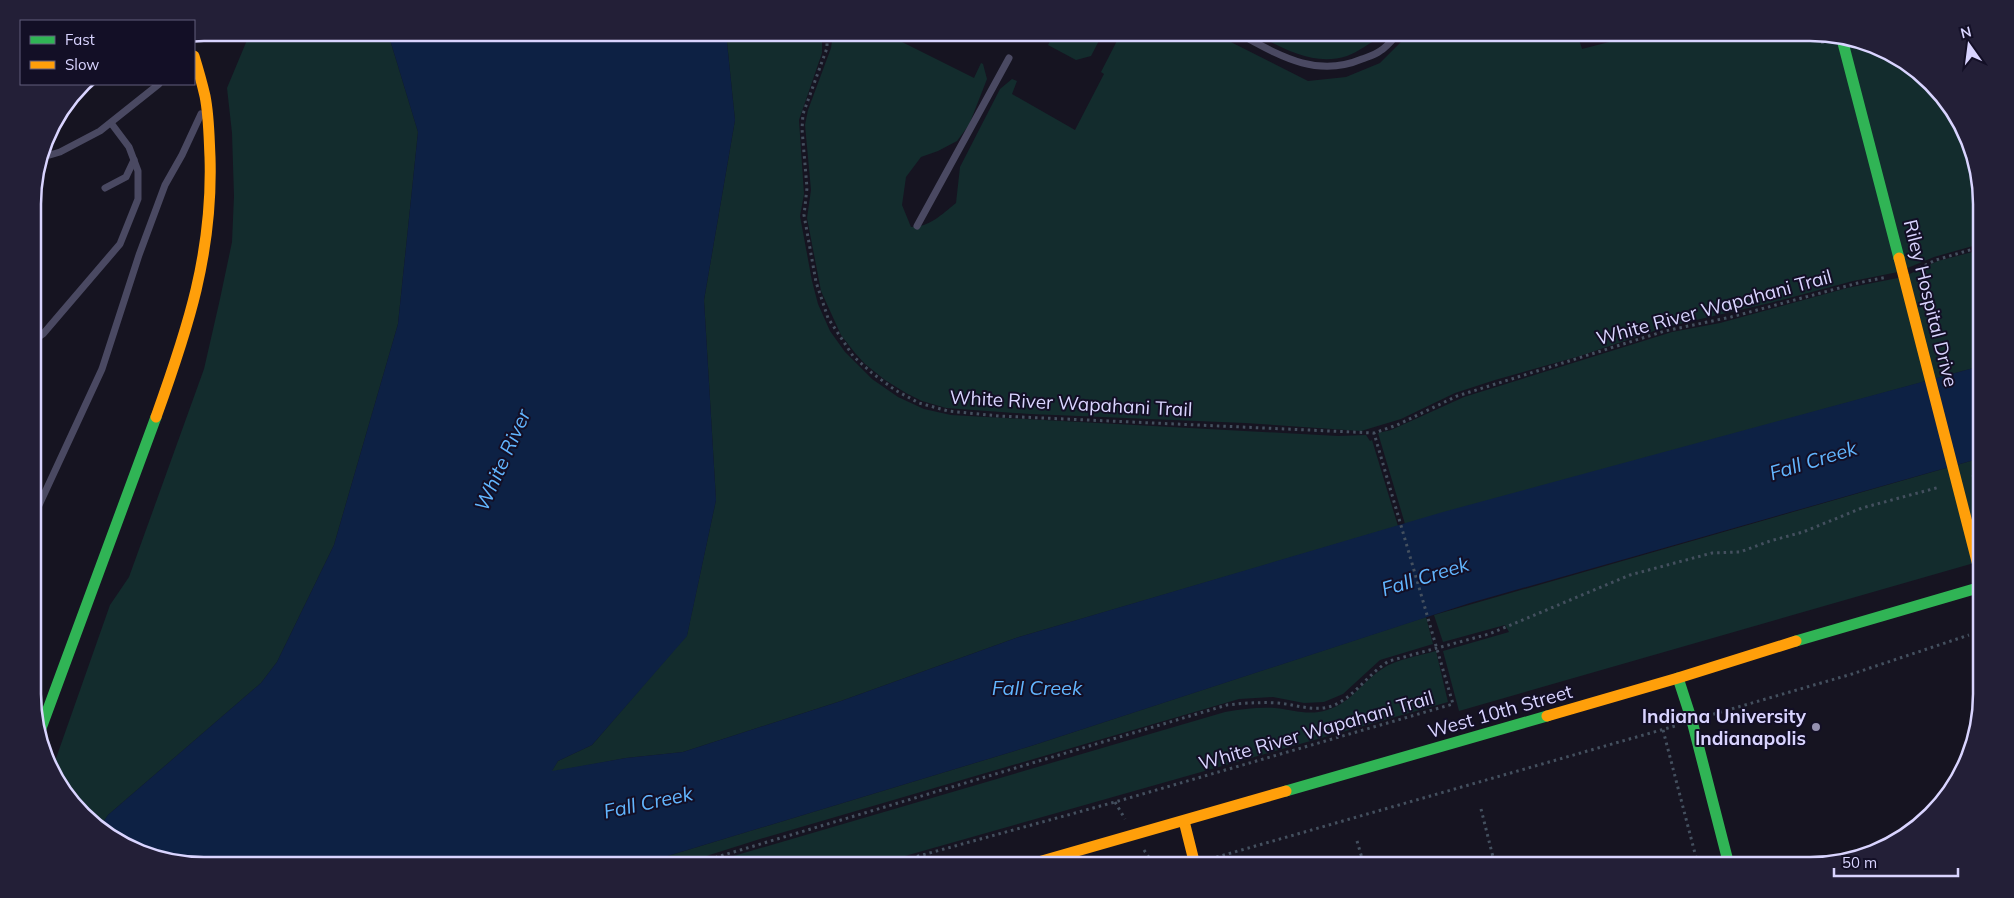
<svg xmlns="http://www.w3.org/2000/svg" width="2014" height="898" viewBox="0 0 2014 898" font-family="Mulish,sans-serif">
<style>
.green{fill:#132c2d}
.water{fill:#0d2144}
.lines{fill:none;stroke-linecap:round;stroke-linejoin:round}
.path{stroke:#44505f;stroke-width:3;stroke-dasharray:2.5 4;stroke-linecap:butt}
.lane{stroke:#4a4962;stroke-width:7}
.street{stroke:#4a4962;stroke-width:14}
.fast{stroke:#30b455;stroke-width:11}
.slow{stroke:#ff9f0a;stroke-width:11}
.poi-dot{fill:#9591b1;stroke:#130f26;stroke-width:2}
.labels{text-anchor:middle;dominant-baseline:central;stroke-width:4;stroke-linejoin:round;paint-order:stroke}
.street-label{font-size:19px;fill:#d9d4ff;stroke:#130f26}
.poi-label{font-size:19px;font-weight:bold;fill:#d9d4ff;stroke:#130f26;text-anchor:end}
.water-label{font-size:20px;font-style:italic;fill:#62b6ff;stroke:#130f26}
.rim{fill:none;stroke:#d9d4ff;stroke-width:2.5}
</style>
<rect width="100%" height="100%" fill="#161421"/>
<!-- green -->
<g class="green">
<path d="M1055,32h48v1l-12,23 -15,4 -28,-15z"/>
<path d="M250,33h138l30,99 -20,192 -64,221 -57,117 -16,21 -153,132 -6,9 -34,-26 -14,-34 56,-159 19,-28 75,-208 16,-70 12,-57 2,-46 -2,-63 -5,-45z"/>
<path d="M726,33h90l6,5v15l-23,67 5,74 -4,22 12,65 6,23 12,27 15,21 27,27 26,18 26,12 27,6 387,21 28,-1 4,6 2,-1 26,86 -379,111 -178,64 -158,51 -57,6 -75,14 7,-11 34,-16 95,-110 29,-135 -12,-200 31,-180z"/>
<path d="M827,33h57l90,45 7,-15 2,1 4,15 -18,46 -12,16 -19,10 -17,6 -15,20 -4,28 9,22c19,0 30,-12 45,-24l4,-36 40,-78 12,-10 5,2 -5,13 63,36 29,-56 -3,-2 20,-39h92l95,48 38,-4 34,-14 30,-30h167l5,16 62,-16h166l65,12 71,55 34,82v62l-46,13 -36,15 -45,9 -83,22 -104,24 -86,29 -85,24 -40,13 -54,26 -40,12 -116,-8 -215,-9 -84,-6 -24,-7 -16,-8 -21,-13 -20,-16 -10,-11 -14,-18 -20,-44 -14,-73 4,-28 -6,-65 3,-15 23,-62 1,-7z"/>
<path d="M1252,33h132l-4,4c-10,6 -22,15 -33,19 -35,11 -65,-9 -95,-23z"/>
<path d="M1980,250l1,116 -576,158 -27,-91 13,-3 73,-33 208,-65 48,-9 127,-35 56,-11 35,-16z"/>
<path d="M1981,458v103l-522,150 -16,-60 66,-19 -4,-7 -62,17 -9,-27z"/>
<path d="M1426,617l7,27 -53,16 -37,34 -19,8 -20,1 -31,-6 -34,2 -479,140 -82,26h-40l393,-119z"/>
<path d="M1436,651l12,51 -543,154 -1,9h-201l522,-153c17,-3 33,-5 50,-4 18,2 34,8 52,2 24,-7 35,-28 55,-41 14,-10 37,-13 54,-18z"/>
</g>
<!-- water -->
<path class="water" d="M388,33h338l9,87 -31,180 12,200 -29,136 -95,109 -34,16 -6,10 74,-13 57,-6 158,-51 178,-64 424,-125 538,-146v92l-511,145 -439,143 -393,119h-434l-65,-12 -37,-29 6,-9 153,-132 16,-21 57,-117 64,-221 20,-192z"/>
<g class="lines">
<!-- path -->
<g class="path">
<path d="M822,32l5,7v9l-24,66 -1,15 5,59 -3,27 12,67 12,36 25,38 19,17 23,17 24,13 29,8 51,5 375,17 23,-8 60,-29 208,-65 66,-14 127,-34 29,-6"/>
<path d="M1821,35l2,10"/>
<path d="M1919,268l17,-8 44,-13"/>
<path d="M1972,477l9,-3"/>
<path d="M1707,716l145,-42 117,-39"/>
<path d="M1663,730l35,135"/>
<path d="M1115,802l10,17"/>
<path d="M1481,809l14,56"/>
<path d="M1357,841l7,24"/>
<path d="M1144,850l10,15"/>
<path d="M1210,859l465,-133"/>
<path d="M913,861l2,-4 200,-55 338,-98 -79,-271"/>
<path d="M690,865l537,-160c17,-2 33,-3 51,-2 22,2 43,12 64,-2 17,-11 29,-29 47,-40l100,-27 141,-59 82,-22 28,-1 30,-11 33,-9 59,-24 78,-21"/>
</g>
<!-- lane -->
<g class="lane">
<path d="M1236,32c41,22 79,47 126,27 5,-2 13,-4 18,-8 7,-4 13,-12 19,-19"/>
<path d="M43,157l17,-5 40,-21 59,-47"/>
<path d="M105,188l21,-11 8,-17"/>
<path d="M917,226l92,-168"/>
<path d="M33,341l10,-7 77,-90 18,-45v-28l-9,-24 -18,-24"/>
<path d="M34,516l68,-147 37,-114 26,-70 17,-30 19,-41"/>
</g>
<!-- street -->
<path class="street" d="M1981,628v5"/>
<!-- fast -->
<g class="fast">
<path d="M1842,39l57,219"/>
<path d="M1796,641l185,-54"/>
<path d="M1678,678l14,43 37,144"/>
<path d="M40,731l116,-314"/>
<path d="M1286,791l261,-75"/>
</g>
<!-- slow -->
<g class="slow">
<path d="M1899,258l82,319"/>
<path d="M156,417c32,-89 57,-164 54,-260 -1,-20 -1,-41 -5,-61 -3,-13 -7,-27 -11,-40"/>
<path d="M1547,716l131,-38 118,-37"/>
<path d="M1184,821l11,44"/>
<path d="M1028,865l258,-74"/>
</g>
</g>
<!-- markers -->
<circle class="poi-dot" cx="1816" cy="727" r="5"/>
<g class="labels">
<!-- street labels -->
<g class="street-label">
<text transform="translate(1931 303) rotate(76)">Riley Hospital Drive</text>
<text transform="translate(1714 307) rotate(-15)">White River Wapahani Trail</text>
<text transform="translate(1071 403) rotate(3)">White River Wapahani Trail</text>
<text transform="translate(1500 711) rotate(-16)">West 10th Street</text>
<text transform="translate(1316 730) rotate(-16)">White River Wapahani Trail</text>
</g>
<!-- poi labels -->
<g class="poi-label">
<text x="1806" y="716">Indiana University<tspan x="1806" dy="22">Indianapolis</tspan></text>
</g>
<!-- water labels -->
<g class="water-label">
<text transform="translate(502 460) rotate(-66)">White River</text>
<text transform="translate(1813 460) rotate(-17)">Fall Creek</text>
<text transform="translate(1425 576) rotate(-17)">Fall Creek</text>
<text x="1037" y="687">Fall Creek</text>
<text transform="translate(648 802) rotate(-12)">Fall Creek</text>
</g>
</g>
<!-- crop -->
<path d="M0 0H2014V898H0ZM204 41H1810A163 163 0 0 1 1973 204V694A163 163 0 0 1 1810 857H204A163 163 0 0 1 41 694V204A163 163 0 0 1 204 41Z" fill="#231f37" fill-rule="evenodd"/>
<path class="rim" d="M204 41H1810A163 163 0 0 1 1973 204V694A163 163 0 0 1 1810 857H204A163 163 0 0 1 41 694V204A163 163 0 0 1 204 41Z"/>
<!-- legend -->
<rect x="20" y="20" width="175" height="65" fill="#130f26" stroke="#625e7d"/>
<rect x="30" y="36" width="25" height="8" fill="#30b455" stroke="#625e7d"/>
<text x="65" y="45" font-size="15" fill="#d9d4ff">Fast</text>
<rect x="30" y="61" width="25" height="8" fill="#ff9f0a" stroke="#625e7d"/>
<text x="65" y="70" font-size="15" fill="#d9d4ff">Slow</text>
<!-- north arrow -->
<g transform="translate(1969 45) rotate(346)" stroke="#130f26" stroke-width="4" paint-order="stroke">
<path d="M0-4L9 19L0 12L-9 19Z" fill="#d9d4ff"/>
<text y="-8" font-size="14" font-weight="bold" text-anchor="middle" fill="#d9d4ff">N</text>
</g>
<!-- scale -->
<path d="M1834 868v8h124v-8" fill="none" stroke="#d9d4ff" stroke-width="2.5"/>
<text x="1842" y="868" font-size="15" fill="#d9d4ff" stroke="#130f26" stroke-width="4" paint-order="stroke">50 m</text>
</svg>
